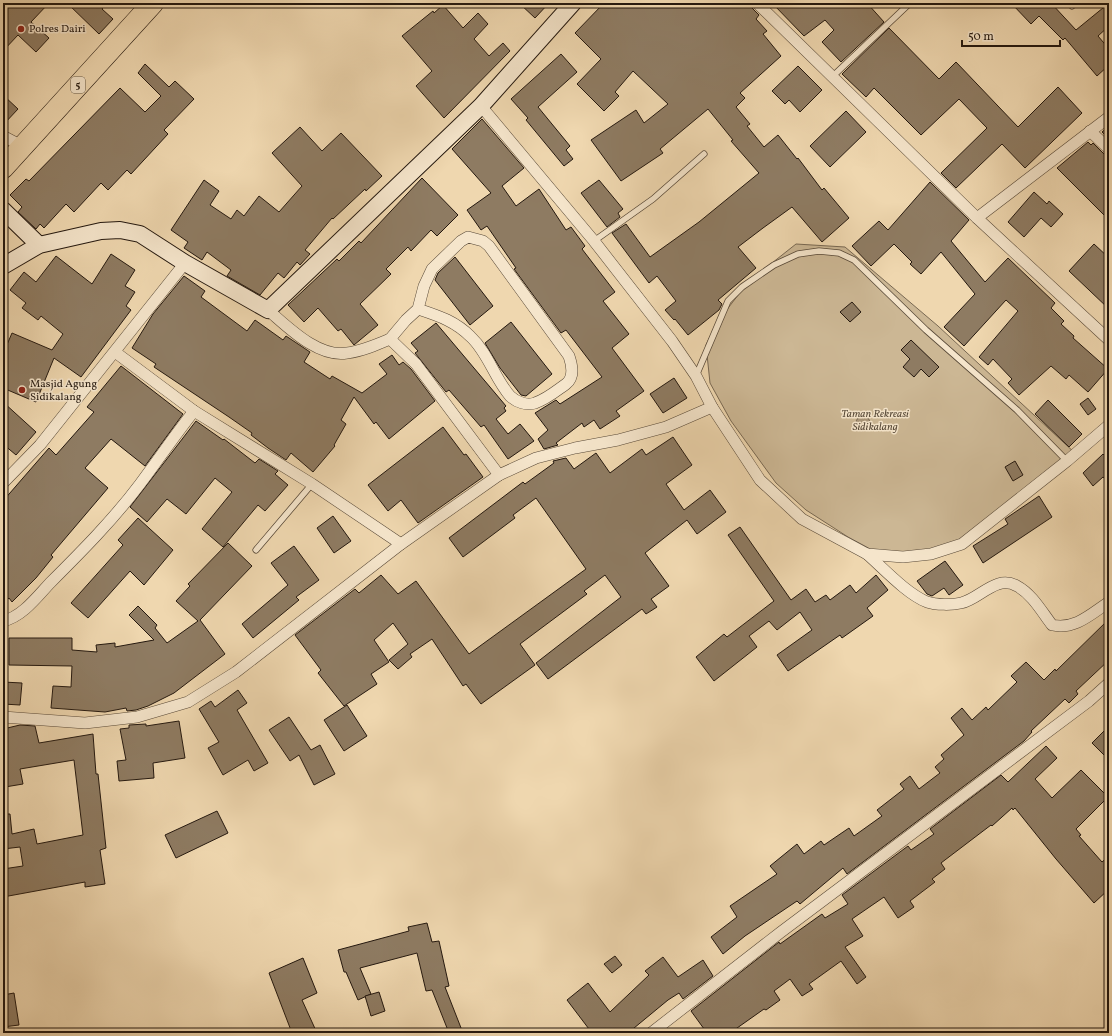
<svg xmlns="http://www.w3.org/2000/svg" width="1112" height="1036" viewBox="0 0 1112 1036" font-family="Vollkorn,serif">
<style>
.green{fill:#ccb794;stroke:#786852}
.water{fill:#aa9679;stroke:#74644f}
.building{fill:#8e7b62;stroke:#24180f}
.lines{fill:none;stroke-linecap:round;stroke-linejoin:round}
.lane-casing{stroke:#574837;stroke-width:7}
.street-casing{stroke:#574837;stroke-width:12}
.secondary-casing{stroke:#24180f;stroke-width:18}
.highway-casing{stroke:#24180f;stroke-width:22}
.lane{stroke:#f5e5cb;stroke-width:5.5}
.street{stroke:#f5e5cb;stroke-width:11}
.secondary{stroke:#f5e5cb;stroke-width:16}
.highway{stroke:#efd7af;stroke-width:21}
.poi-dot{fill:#8f2418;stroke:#f5e5cb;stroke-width:1.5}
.labels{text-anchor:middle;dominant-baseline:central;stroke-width:3;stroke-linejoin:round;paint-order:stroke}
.shield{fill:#f5e5cb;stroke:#635647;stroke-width:1}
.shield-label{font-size:10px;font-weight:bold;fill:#24180f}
.poi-label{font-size:11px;fill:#24180f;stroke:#f5e5cb;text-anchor:start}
.park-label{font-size:11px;font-style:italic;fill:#564837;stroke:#f5e5cb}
</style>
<rect width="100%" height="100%" fill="#efd7af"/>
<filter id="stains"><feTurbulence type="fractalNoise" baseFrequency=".005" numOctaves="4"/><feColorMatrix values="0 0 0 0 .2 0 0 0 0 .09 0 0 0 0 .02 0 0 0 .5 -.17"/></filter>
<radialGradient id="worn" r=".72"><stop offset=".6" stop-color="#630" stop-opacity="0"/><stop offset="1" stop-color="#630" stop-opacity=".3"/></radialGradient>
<!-- green -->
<path class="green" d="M796,244l49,3 93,79 138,128 -121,90 -34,15 -47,-8 -26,-14 -42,-27 -30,-27 -45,-62 -21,-38 -4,-38 10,-21 32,-42z"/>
<!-- water -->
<circle class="water" cx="863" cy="423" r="7"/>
<!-- building -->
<g class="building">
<path d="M3,3h46l-18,19 18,16 -13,14 -18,-17 -15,16z"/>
<path d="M67,3h40l-5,6 11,10 -14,15z"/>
<path d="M519,3h30l-14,15z"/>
<path d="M604,3h146l2,5 7,7 -3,4 11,12 -4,3 18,22 -41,37 5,5 -9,9 14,17 -3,2 17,21 14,-12 19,24 1,-1 24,32 2,-2 25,30 -27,24 -30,-35 -29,21 -25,19 18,21 -38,32 4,4 -3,6 -31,25 -13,-16 -1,1 -9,-10 11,-9 -19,-25 -8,7 -37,-50 14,-9 24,33 49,-35 60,-49 -28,-32 2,-1 -25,-31 -48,40 3,4 -42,28 -30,-41 45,-30 8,13 24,-19 -35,-33 -18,21 4,4 -15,15 -27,-27 24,-25 -26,-26z"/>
<path d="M772,3h95l17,19 -43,40 -19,-20 12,-12 -9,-10 -21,16z"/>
<path d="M1011,3h40l25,27 33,-27v23l-11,10 11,13v16l-12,11 -32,-38 -2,2 -24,-24 -8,8z"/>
<path d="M443,5l20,23 15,-15 10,11 -14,15 15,17 14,-13 7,8 -66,67 -28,-32 16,-15 -30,-35 31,-25 1,2z"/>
<path d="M889,28l50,51 17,-17 62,65 40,-40 24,26 -57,55 -23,-24 -46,44 -15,-15 46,-45 -28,-29 -38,36 -47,-47 -8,9 -24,-23z"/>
<path d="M561,54l16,18 -39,35 32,39 -4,4 7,9 -9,7 -38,-46 2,-2 -17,-19z"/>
<path d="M145,64l24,23 6,-6 19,18 -30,31 4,4 -37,40 -4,-4 -19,20 -7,-7 -27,29 -8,-8 -22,24 -4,-4 -4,5 -18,-17 4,-5 -12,-12 16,-16 3,2 91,-93 25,24 16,-16 -23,-23z"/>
<path d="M798,66l24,24 -22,22 -11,-12 -4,4 -13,-13z"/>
<path d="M3,95l15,14 -15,16z"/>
<path d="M846,111l20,21 -36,35 -20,-21z"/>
<path d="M482,119l42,49 -22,18 14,20 23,-17 27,41 5,-3 14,19 -3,3 33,43 -12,9 26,33 -17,14 32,43 -28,20 4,5 -20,13 -6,-9 -10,7 -2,-4 -26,20 2,2 -14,4 -6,-10 10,-9 -13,-17 21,-13 4,4 42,-27 -36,-47 -5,3 -47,-64 2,-1 -29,-42 -6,4 -14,-20 24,-17 -39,-44z"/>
<path d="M1109,126v13l-7,-7z"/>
<path d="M300,127l22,24 19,-18 41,43 -16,15 -1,-2 -32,30 -1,-1 -27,32 5,4 -10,11 -3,-3 -13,16 -6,-5 -18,22 -33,-19 4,-6 -24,-18 -5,8 -18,-12 4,-6 -17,-12 33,-50 15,11 -9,14 21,14 6,-9 7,6 15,-20 20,16 23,-26 -30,-33z"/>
<path d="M1088,142l3,3 2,-2 11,11 5,2v64l-52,-52z"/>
<path d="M422,178l36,37 -21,21 -6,-6 -20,21 -3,-4 -22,22 5,5 -31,30 18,21 -24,20 -13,-16 -3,2 -20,-23 -14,14 -16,-17 49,-46 2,2 20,-20 2,2z"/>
<path d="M599,180l24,29 -5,4 2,4 -13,10 -26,-34z"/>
<path d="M930,182l39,38 -18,21 34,41 23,-24 47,45 -4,5 13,13 -3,3 13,12 -1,2 35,31 -20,23 -19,-17 -3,4 -15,-13 -32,29 -11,-12 4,-4 -19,-20 -5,6 -9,-8 39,-46 -12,-11 -42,46 -20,-19 31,-33 -34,-42 -20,22 -11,-10 2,-2 -18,-18 -23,22 -19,-20 27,-25 9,9z"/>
<path d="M1034,192l13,12 2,-3 14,13 -12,13 -10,-9 -17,19 -16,-15z"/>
<path d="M1094,244l15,14v51l-40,-38z"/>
<path d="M111,254l24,16 -10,16 10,6 -9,14 5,4 -50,67 -27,-19 -18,44 -33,-14v-34l9,-21 40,17 11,-16 -22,-18 -3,4 -16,-12 4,-5 -16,-13 14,-18 12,10 20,-26 36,28z"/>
<path d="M455,257l38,49 -23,19 -35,-45 3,-7z"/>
<path d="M184,276l21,15 -4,6 46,34 8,-11 28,20 3,-4 24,16 -6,10 26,17 2,-3 30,17 25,-19 -8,-10 13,-9 7,10 4,-3 8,7 24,32 -46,38 -13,-17 -2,2 -20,-27 -13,23 5,4 -12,21 1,1 -22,26 -22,-19 -5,7 -18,-12 -17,-13 1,-2 -23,-16 -75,-50 2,-3 -24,-16 21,-34z"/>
<path d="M852,302l9,10 -11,10 -10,-10z"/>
<path d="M511,322l41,52 -26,22 -5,-1 -21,-27 -15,-25z"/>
<path d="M436,323l70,83 -2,2 2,3 -10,8 12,15 12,-10 14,17 -26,18 -24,-34 -3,2 -32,-37 -3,2 -31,-39 3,-2 -7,-8z"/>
<path d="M911,340l28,27 -10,10 -8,-8 -7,8 -11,-10 7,-8 -9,-9z"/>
<path d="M121,366l62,48 -38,52 -34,-27 -26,29 23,20 -57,67 2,2 -17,21 -24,24 -3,-4 -6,6v-103l46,-53 7,7 38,-43 -7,-5z"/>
<path d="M674,378l13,20 -24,15 -13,-19z"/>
<path d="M1088,398l8,11 -8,6 -8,-11z"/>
<path d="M1048,400l34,34 -13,13 -34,-33z"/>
<path d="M3,402l33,30 -20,23 -13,-11z"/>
<path d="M196,421l27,19 1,-1 31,24 4,-4 19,12 -3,3 13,11 -23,26 -7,-6 -35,42 -21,-18 30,-37 -17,-14 -29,36 -19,-15 -20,23 -17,-15z"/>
<path d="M443,427l21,28 2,-1 17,23 -65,46 -17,-23 -13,11 -20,-26z"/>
<path d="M673,437l19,28 -26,19 18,26 26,-20 16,22 -29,22 -10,-14 -42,33 24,33 -18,13 6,8 -11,7 -4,-5 -94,70 -12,-16 85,-66 -16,-22 -21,16 3,3 -67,50 15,21 -54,39 -15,-20 -3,2 -31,-47 -22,15 2,3 -14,12 -9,-9 19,-16 -15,-21 -19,17 15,22 -18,12 6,10 -33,22 -26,-33 3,-3 -26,-35 60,-46 4,4 22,-18 17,19 18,-13 53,73 117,-85 -50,-71 -23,17 2,3 -52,39 -14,-19 74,-56 2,2 29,-21 -1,-2 13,-3 8,11 22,-16 14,20 32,-24 4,6z"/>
<path d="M1103,454l6,6v22l-6,-5 -10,9 -10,-13z"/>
<path d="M1015,461l8,14 -10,6 -8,-14z"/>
<path d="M1039,496l13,21 -69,46 -10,-17 35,-22 -3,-5z"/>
<path d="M333,516l18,25 -17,12 -17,-25z"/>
<path d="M138,518l35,32 -29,35 -14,-14 -42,47 -17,-15 52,-58 -5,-5z"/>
<path d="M740,527l51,73 15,-11 9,13 11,-7 4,5 20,-15 6,8 20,-18 12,15 -21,18 6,8 -31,22 -2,-3 -52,36 -11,-16 35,-25 -12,-18 -23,18 -8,-9 -20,15 8,11 -43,34 -18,-24 28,-23 3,3 47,-36 -46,-66z"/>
<path d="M228,543l24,23 -52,54 25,34 -51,39 -26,13 -12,4 -9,1 -1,-3 -21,4 -54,-4 2,-22 18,1 1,-21 -63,-1v-27h63v12l25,2 -1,-7 19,-2v4l39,-7 -25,-25 9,-9 19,19 -2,3 12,15 31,-22 -22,-20 14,-15 -2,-2z"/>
<path d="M294,546l25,34 -23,17 3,3 -46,38 -11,-14 46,-39 -17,-22z"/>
<path d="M945,561l18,24 -14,10 -5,-7 -12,8 -5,-2 -10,-13z"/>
<path d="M1109,619v41l-33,31 2,3 -9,9 -4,-4 -34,32 1,1 -8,9 -177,133 -4,-6 -43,36 -3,-3 -52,35 -22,18 -12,-17 26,-20 -7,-11 47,-32 -7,-8 27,-22 7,10 17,-13 3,4 25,-17 5,8 28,-20 -5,-6 27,-21 -4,-5 10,-8 9,13 21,-16 -5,-6 9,-8 -3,-4 23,-20 -13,-17 11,-10 10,12 14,-13 2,3 29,-28 -6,-6 15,-14 18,18 11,-11 1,2z"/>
<path d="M3,682l19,1 -2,22 -17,-1z"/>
<path d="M238,690l9,13 -10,7 31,53 -14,8 -6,-11 -25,15 -15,-27 11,-6 -20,-33 12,-8 4,6z"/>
<path d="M347,705l20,31 -23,15 -20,-31z"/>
<path d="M289,717l22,33 9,-5 15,29 -21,11 -15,-30 -9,6 -21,-31z"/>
<path d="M179,721l6,37 -32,5 1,15 -35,3 -2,-20 9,-1 -6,-31 9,-1v-3l17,-1v2z"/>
<path d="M20,725l15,1 4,17 54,-9 3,40h2l8,74 -6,2 5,34 -20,3v-5l-82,15v-28l20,-3 -3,-19 -17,2v-35h7l2,20 22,-5 3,15 46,-9 -9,-75 -54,9 3,15 -18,3 -2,-58z"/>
<path d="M1109,726v34l-17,-17z"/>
<path d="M1046,746l11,12 -22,21 17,19 29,-28 27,27 -32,32 5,6 -2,1 23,26 7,-6v33l-15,14 -38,-44 -41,-51 -2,2 -1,-2 -20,18 -1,-1 -50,38 4,6 -13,10 3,3 -25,19 4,6 -16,11 -14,-21 -32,22 11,17 -18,11 21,30 -9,7 -16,-23 -32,23 4,5 -11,7 -12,-17 -16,12 6,9 -14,10 -2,-1 -34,24h-23l-16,-22 88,-69 1,2 42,-30 3,4 23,-14 -6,-9 66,-49 3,4 23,-16 -4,-5 71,-54 7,7z"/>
<path d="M217,811l11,22 -52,25 -11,-23z"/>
<path d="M427,923l5,19 7,-1 10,45 -4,1 18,46h-14l-17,-43 -6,1 -9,-38 -57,15 11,26 -13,6 -12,-28h-2l-6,-22 71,-19 -1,-4z"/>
<path d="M615,956l7,9 -10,8 -8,-9z"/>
<path d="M663,957l15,20 25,-17 10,16 -30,23 -4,-6 -11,7 -40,33h-36l-25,-33 21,-17 22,29 39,-37 -4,-4z"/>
<path d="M303,958l14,35 -15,7 15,33h-25l-23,-60z"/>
<path d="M379,992l6,19 -14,5 -6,-20z"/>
<path d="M14,993l5,32 -16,2v-32z"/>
</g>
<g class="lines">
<defs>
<g id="lane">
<path d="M1070,3l2,3"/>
<path d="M833,76l77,-73"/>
<path d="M594,241l59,-42 51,-45"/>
<path d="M696,376l32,-75 14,-14 32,-22 24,-11 21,-3 20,2 15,7 72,70 91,80 50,51"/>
<path d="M256,550l56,-66"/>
</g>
<g id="street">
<path d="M757,3l220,215 132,122"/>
<path d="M481,106l113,135 78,100 24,35 16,31 48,73 42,39 65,35 36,3 28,-3 31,-10 105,-83 42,-36"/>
<path d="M1090,131l19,18"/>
<path d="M3,136l19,10"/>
<path d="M977,218l132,-101"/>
<path d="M268,310c20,17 50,48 79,43 15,-2 29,-8 43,-14l26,25 83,111"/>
<path d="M390,339l16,-19 12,-11c21,7 37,12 53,28 17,16 24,42 39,59 6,6 17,10 25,7 12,-4 21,-12 31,-19 9,-7 6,-19 3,-28l-80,-110 -6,-5 -15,-4 -7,4 -29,28 -8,17 -6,23"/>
<path d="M115,352l79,59 118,73 89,60"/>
<path d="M3,483l37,-38 145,-182"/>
<path d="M867,554c17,15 40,40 60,48 9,3 25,3 34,1 19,-4 35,-29 56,-17 15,8 25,26 35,39 23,5 39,-11 57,-23"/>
<path d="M3,621c19,-4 34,-24 47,-38 31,-31 63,-63 90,-99 18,-24 35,-49 54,-73"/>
<path d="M3,717l82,6 52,-6 51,-15 48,-30 165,-128 98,-69 37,-17 39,-10 43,-8 48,-13 46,-20"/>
<path d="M651,1033l130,-101 308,-231 20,-18"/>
</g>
<g id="secondary">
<path d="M3,210l36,35"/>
<path d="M3,266l36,-21 62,-14 19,-1 20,4 45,29 83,47 213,-204 92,-103"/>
</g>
<path id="highway" d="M3,168l150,-165"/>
</defs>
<!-- lane casing -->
<use href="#lane" class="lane-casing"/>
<!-- street casing -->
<use href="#street" class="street-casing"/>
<!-- secondary casing -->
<use href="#secondary" class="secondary-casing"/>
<!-- highway casing -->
<use href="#highway" class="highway-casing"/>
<!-- lane -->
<use href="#lane" class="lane"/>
<!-- street -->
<use href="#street" class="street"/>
<!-- secondary -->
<use href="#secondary" class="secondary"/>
<!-- highway -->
<use href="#highway" class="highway"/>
</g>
<!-- markers -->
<g class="poi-dot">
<circle cx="21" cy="29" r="4"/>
<circle cx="22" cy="390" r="4"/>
</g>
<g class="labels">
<!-- shield labels -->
<rect class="shield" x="71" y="77" width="14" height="16" rx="3"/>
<g class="shield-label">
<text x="78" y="85">5</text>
</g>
<!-- poi labels -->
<g class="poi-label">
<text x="29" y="29">Polres Dairi</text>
<text x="30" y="384">Masjid Agung<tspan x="30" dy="13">Sidikalang</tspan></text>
</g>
<!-- park labels -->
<g class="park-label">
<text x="875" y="414">Taman Rekreasi<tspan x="875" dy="13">Sidikalang</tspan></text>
</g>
</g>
<!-- margin -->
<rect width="1112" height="1036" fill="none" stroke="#efd7af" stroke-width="16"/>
<rect x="4" y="4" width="1104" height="1028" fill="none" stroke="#24180f" stroke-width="2"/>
<rect x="8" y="8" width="1096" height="1020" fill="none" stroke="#24180f"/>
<!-- scale -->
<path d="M962 40v6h98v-6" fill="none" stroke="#24180f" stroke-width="2"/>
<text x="968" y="40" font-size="12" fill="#24180f" stroke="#f5e5cb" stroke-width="3" paint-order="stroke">50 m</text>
<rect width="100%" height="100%" filter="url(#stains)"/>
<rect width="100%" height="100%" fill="url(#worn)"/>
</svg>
